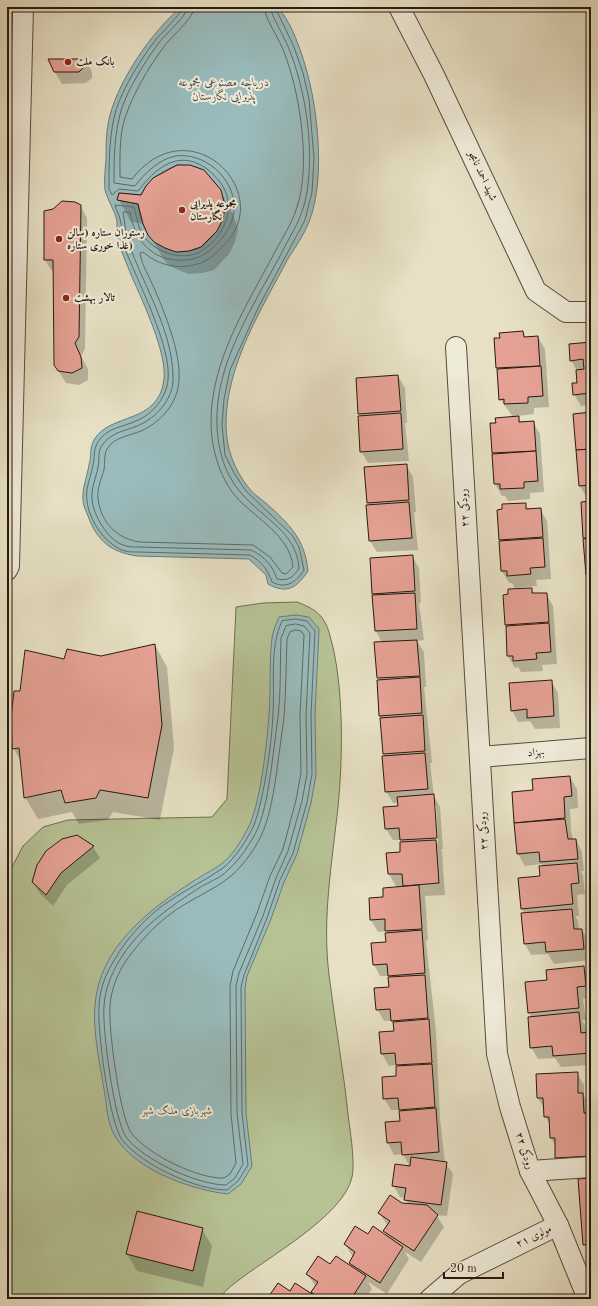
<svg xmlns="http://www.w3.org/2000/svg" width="598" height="1306" viewBox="0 0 598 1306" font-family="'Old Standard TT',Amiri,serif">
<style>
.green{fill:#b6c294;stroke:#6f6e52}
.water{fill:#99bbbc;stroke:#6c7a78;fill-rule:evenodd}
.shadow{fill:#0003;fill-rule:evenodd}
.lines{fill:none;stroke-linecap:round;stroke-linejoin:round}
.shore{stroke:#606a66;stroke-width:1}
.building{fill:#e5a194;stroke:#281911}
.street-casing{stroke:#584b3e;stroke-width:22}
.street{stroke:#efebd9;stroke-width:20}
.poi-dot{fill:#8f2418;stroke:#efebd9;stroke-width:1.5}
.labels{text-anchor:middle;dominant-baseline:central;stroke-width:4;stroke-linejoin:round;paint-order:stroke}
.poi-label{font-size:11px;font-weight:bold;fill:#281911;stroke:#efebd9;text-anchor:start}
.street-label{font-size:11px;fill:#281911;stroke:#efebd9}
.park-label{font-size:11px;font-style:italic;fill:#534c38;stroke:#efebd9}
.water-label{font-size:12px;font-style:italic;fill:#50524d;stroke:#efebd9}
</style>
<rect width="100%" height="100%" fill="#e7e0c4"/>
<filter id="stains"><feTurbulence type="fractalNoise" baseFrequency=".005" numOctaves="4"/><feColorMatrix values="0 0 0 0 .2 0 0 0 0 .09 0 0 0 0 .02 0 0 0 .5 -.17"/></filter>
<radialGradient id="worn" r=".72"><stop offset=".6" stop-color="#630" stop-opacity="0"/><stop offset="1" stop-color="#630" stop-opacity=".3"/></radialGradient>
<!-- green -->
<g class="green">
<path d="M7,7h6l-6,294z"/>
<path d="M297,602c18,7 28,13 33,34 14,47 13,122 8,171 -6,56 -16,111 -9,168 6,49 15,98 20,147 2,14 6,43 3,55 -8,39 -86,81 -117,106 -6,4 -12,11 -17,16h-211v-298l3,-130 13,-25 20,-19 25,-7 144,-3 15,-18 9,-192 27,-4z"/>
</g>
<!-- water -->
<g class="water">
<path d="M181,7h96c16,15 28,55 33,77 9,39 14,100 -1,138 -5,13 -13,24 -20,35 -27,51 -63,108 -63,167 0,24 8,45 22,63 5,7 13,12 19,17 22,20 38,35 41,67 -11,16 -20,24 -40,13l-2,-9 -17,-16 -112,-3c-26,-4 -40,-15 -49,-40 -2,-5 -5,-11 -5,-16 -1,-12 4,-23 6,-35 3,-9 0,-16 5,-25 16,-28 65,-15 70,-61 3,-26 -21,-77 -32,-102 -5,-13 -13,-29 -15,-43 0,-4 0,-9 0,-13 -2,-10 -9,-20 -12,-31 -1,-9 0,-20 1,-29 0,-15 0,-31 4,-46 10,-37 42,-83 71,-108zM177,165c18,0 28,5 39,19 14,18 9,39 -6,55 -3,2 -6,7 -9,8 -5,3 -13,4 -18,4 -28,1 -42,-22 -45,-47l-20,-4 1,-7 22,2c8,-16 20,-23 36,-30z"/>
<path d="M296,615l13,2 10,12 -4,86 1,60 -5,28 -14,51 -13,28 -13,37 -24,57 -2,12 1,125 6,53 -11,18 -13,10c-35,-4 -87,-22 -109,-52 -9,-11 -12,-27 -13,-40 -4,-29 -14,-70 -11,-97 4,-56 51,-93 94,-121 10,-7 21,-12 31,-19 12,-8 24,-28 30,-41 11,-26 17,-81 19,-110 2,-25 0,-51 3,-76 1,-7 4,-14 7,-21z"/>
</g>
<!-- shadow -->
<g class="shadow">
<path d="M86,60l6,12v6l-6,5 -24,1 -7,-12z"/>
<path d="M220,191l13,23 5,15 -3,13 -6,12 -15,16 -12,3 -13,1 -11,-4 -10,-5 -6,-8 -18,-33 -13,-2 -12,-22 22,-4z"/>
<path d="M80,205l7,13 -2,131 -4,7 7,13v11l-9,5 -13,-2 -11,-18 -1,-94h-2l-7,-11z"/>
<path d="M523,332l3,6 12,-1 7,12 4,58 -15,1v6l-17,2 5,7 11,-1 7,12 4,58 -14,1v6l-22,2 -3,-5h-3l-7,-12 -4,-60 22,-7 -13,-18 -5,-60z"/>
<path d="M591,343v62l-10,1 -7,-12 4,-10 -1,-13 -6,-11z"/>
<path d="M398,376l7,12 2,35h-2l4,38 -41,2 -7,-12v-34l-2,-3z"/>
<path d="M591,413v84l-4,1 -7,-12z"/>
<path d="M406,465l7,12 3,35h-2l4,38 -41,2 -7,-11 -1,-35 -1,-3z"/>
<path d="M591,502v79l-4,-7 -5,-71z"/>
<path d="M525,504l4,6 11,-1 7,12 4,58 -15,1 1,6 -22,2 -3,-5h-3l-7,-12 -2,-31z"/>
<path d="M412,556l7,12 2,35h-2l5,37 -7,1 7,11 2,35h-2l8,76h-2l4,33 6,11 3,42h-2l1,3 3,43 -20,1 3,44 -2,1 10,91 4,87 5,43 8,12 -6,42 -11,-1 8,12 -23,35 -16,-10 4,7 -22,35 -19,-12 4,7 -7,10h-97l22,-7 25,5 -3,-4 4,-6 -9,-13 24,-8 23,4 -4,-7 3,-6 -8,-13 23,-8 20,2 -4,-7 4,-5 -9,-13 23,-9h6l-2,-6 -6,-1 -7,-12 17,-18 -7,-13 -9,1 -6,-12 -2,-20 15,-1 -1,-12h-9l-7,-12 14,-21 -1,-12 -8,1 -7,-12 13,-22 -1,-8 -2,-3h-8l-7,-12 13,-21v-10l-1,-2h-9l-6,-11 13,-22 1,-10 -2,-2 -8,1 -7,-12 14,-22 12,-10 -8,-14 -2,-20 14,-1 2,-10 -2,-3h-8l-7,-11 13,-22v-4h-6l-7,-12 -1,-34 -5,-41 -1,-35 -3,-38h6l-6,-12 -1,-35 -2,-3zM434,806h2l2,37h-2z"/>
<path d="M531,589l4,5h11l7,12 4,58 -15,1 1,6 -22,1 -3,-5 -3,1 -7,-12 -4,-61z"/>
<path d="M155,645l12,22 7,81 -14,72 -47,-8 -5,8 -29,4 -7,-12 -34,7 -13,-22 -3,-34 -9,-15 8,-56 44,-32 36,-3z"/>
<path d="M551,681l7,12 2,35 -25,1 -5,-8 -12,1 -6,-12z"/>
<path d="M570,777l7,12 1,19 -8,1 1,21 2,10h3l6,12 2,19h-3l2,4 2,19 -8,1 2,21h-4l3,5 1,9h3l7,11 2,19 -37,4 -6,-10 -17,1 -6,-11v-30l-3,-5 19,-32 2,-10 -1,-3 -17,2 -7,-12 -5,-61 21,-2z"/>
<path d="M93,847l7,11 -33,27 -14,21 -13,-12 -7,-12z"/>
<path d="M583,967l7,12 1,8v11l-8,1 3,21h-4l3,5 1,9 3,-1 2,4v28l-30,2 -6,-9 -17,1 -7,-12 1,-30 -3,-4 19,-32z"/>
<path d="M577,1073l7,12v11l6,10 1,62 -28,1 -7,-12v-10l-5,-9 -1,-13 -5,-9v-6l-7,-12 -1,-23z"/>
<path d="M591,1179v77h-1l-6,-12z"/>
<path d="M202,1229l10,17 -9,41 -66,-16 -10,-17z"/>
</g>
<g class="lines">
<!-- shore -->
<g class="shore">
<path d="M183,7c0,5 -24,28 -29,35 -15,20 -35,52 -40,76 -5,23 -5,47 -5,71l3,6 7,-6 19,2c12,-16 32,-37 56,-29 11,4 18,10 26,20 17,22 6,53 -17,68 -17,12 -45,4 -58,-12 -7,-8 -8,-21 -11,-31l-19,-2c1,5 4,9 5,14 3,9 1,18 4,27 12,33 48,100 44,134 -2,18 -15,34 -32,41 -13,6 -30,7 -38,21 -5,8 -3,15 -5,23 -2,12 -8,23 -6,36 2,18 16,40 33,48 5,3 12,3 18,3l112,3c12,7 18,15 22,27 15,8 25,-1 32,-12l-5,-23 -7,-12 -46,-44 -12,-18 -9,-18 -3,-30 2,-26 6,-29 28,-62 47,-88 7,-28 2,-34 -5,-59 -6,-26 -9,-26 -19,-40"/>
<path d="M188,7c0,8 -24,28 -30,37 -14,19 -35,52 -39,75 -5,21 -5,43 -5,64l21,3c10,-13 24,-27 41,-30 28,-4 58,22 58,50 1,16 -9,30 -19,40 -14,14 -31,17 -50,12 -21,-6 -32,-26 -35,-46h-7c2,10 2,22 6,32 15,43 44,87 44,134 1,21 -18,41 -36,48 -13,5 -26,7 -34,18 -6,7 -3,15 -5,23 -2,11 -7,21 -6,32 1,16 16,41 31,46 5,2 10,2 15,2l113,3c13,6 22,16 26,29 11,2 16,-1 22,-11 -2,-35 -36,-50 -57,-74 -17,-19 -24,-43 -25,-68 -3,-62 36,-119 64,-172 12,-24 21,-34 26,-62 7,-45 -1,-101 -18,-143 -3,-9 -19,-36 -19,-42"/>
<path d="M194,7c0,12 -23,29 -31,41 -15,20 -30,46 -38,70 -6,18 -5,40 -5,59l12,2c58,-74 145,14 92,66 -9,9 -15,16 -27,19 -19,6 -39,1 -54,-12l-3,1c2,13 10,25 15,37 10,24 26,63 24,90 -1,23 -18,42 -38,51 -12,5 -27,6 -34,18 -3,5 -2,14 -3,21 -3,9 -7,19 -6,29 3,23 18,39 41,43l114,3 17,12 12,16 4,1 7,-7c-3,-31 -36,-48 -55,-68 -18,-20 -26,-48 -27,-74 -1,-64 36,-120 65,-175 12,-22 20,-33 25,-59 7,-42 -2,-100 -17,-139 -4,-12 -20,-35 -20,-45"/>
<path d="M296,619l11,2 8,10 -4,84 1,59 -5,28 -14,51 -13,27 -13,38 -23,57 -3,12 1,126 6,52 -10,16 -11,9c-31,0 -84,-25 -104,-49 -14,-17 -26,-112 -24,-136 1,-17 7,-32 16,-46 12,-21 28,-38 47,-53 19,-14 41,-24 61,-38 10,-7 26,-31 31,-43 10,-27 18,-82 19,-112 2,-30 -4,-64 9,-92z"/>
<path d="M296,624l8,2 6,7 -4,82 1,59 -5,27 -14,50 -12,27 -13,38 -24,57 -3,13 1,127 6,51 -8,14 -9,7c-28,0 -83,-25 -100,-48 -12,-17 -24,-109 -22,-131 1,-17 7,-31 15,-45 19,-32 49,-53 80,-73 9,-6 22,-10 29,-18 12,-11 23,-27 30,-42 7,-17 10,-38 13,-57 2,-18 5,-36 7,-54 3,-26 2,-53 3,-79l5,-12z"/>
<path d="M296,630l5,1 3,4 -4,80 1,58 -5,27 -13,49 -13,27 -13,37 -24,58 -3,15 1,128 5,49 -6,11 -6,4c-26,1 -75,-23 -92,-44 -12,-14 -24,-108 -22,-128 1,-16 7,-31 15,-44 13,-18 26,-33 44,-47 19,-15 44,-24 62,-39 13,-11 27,-31 33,-47 7,-19 10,-39 13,-59 2,-18 5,-36 7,-53 2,-26 2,-52 3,-78l3,-7z"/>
</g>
</g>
<!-- building -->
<g class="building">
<path d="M48,59h38l-1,7 -6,6h-25z"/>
<path d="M177,165h13l14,5 17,20 4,16 -2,13 -6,12 -16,16 -12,4 -13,1 -11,-4 -11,-6 -6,-7 -5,-11 -5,-20 -21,-4 2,-7 22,2 5,-9 7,-8z"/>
<path d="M62,201l13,1 6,3 -2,132 -4,6 6,14 1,11 -10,5 -14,-2 -4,-6 -1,-105h-9v-49l9,-2z"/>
<path d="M523,331l1,6 14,-1 2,30 -44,2 -2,-30h6l-1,-5z"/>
<path d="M590,332h1v61l-18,2 -1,-12h5l-1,-13 8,-1 -1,-10 -13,2 -1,-17 22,-2z"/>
<path d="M541,366l2,30 -15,1v6l-24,1v-5l-5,1 -2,-31z"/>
<path d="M398,375l3,36 -43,3 -2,-36z"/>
<path d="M591,412v37l-15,1 -3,-36z"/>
<path d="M401,413l2,36 -43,3 -2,-36z"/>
<path d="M519,416v6l15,-1 2,30 -44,2 -2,-30h6l-1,-5z"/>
<path d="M591,449v36l-12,1 -3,-36z"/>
<path d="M536,451l2,30 -14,1v6l-24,1v-5h-6l-2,-30z"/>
<path d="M407,464l2,36 -42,3 -3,-36z"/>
<path d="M591,501v37h-8l-2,-36z"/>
<path d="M409,502l3,36 -43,3 -3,-36z"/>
<path d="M526,503v6l15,-1 2,29 -44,3 -2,-30 5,-1v-5z"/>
<path d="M543,538l2,29 -15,1 1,6 -24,2v-5h-6l-2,-30z"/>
<path d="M591,538v36l-5,1 -3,-36z"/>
<path d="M413,555l2,36 -43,3 -2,-36z"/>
<path d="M532,588v5h15l2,29 -44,3 -2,-30 5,-1v-5z"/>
<path d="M587,592h4v36h-1z"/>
<path d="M415,593l2,36 -42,2 -3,-36z"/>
<path d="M549,623l2,29 -15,1 1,6 -24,2v-5h-6l-1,-30z"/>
<path d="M417,640l3,36 -43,2 -3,-36z"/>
<path d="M155,644l7,81 -14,73 -48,-8 -4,8 -31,5 -4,-13 -37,8 -5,-50 -7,1 -1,-32 3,-26h6l5,-41 39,9 3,-10 34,7z"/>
<path d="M420,677l2,36 -43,3 -2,-36z"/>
<path d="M552,680l2,36 -27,2v-9l-16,2 -2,-28z"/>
<path d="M423,715l2,36 -42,3 -3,-36z"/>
<path d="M425,753l3,36 -43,3 -3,-36z"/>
<path d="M570,776l2,20 -8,1 1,21 -51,5 -2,-31 21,-2 -1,-11z"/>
<path d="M434,794l3,44 -37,2 -1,-12 -14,1 -2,-22 15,-1 -1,-9z"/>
<path d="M565,819l3,20h8l2,20 -38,3 -1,-10 -22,2 -3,-31z"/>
<path d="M77,835l17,11 -33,27 -15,22 -14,-13 5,-17 9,-14 16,-12z"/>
<path d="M436,840l3,43 -36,3 -1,-12h-14l-2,-21 14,-1v-10z"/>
<path d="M577,863l2,20 -8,1 2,20 -52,5 -3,-31 22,-2 -1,-10z"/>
<path d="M419,885l3,44 -37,2v-12l-15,1 -1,-22 14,-1v-9z"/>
<path d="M572,909l2,20h8l2,20 -38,3 -1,-10 -21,2 -3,-31z"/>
<path d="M422,930l3,43 -37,3 -1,-12 -14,1 -2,-22 15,-1 -1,-9z"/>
<path d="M584,966l2,20 -9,1 2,21 -51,5 -3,-31 22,-2 -1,-10z"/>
<path d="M425,975l3,43 -37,3 -1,-12 -14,1 -2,-22 15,-1 -1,-10z"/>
<path d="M579,1012l2,21 8,-1 2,21 -38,3 -1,-10 -22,2 -2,-31z"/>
<path d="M429,1019l3,44 -36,2 -1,-12 -14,1 -2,-22 15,-1 -1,-9z"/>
<path d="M432,1064l3,43 -36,3 -1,-12 -15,1 -1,-22 14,-1v-10z"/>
<path d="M578,1072v21h5l1,20h5l2,43 -36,2v-20h-5l-1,-21h-5l-1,-19h-6l-1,-24z"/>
<path d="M436,1108l3,44 -37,3 -1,-13 -14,1 -2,-21 15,-1 -1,-10z"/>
<path d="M411,1157l36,5 -6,43 -37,-5 2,-12 -14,-2 3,-22 15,2z"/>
<path d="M591,1178v66l-8,1 -5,-66z"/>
<path d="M390,1195l12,8 25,2 11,10 -24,36 -31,-20 7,-10 -12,-8z"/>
<path d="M137,1211l66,17 -10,43 -67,-17z"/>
<path d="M355,1226l13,8 5,-8 30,21 -23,36 -31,-20 6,-11 -11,-8z"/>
<path d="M318,1256l12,8 6,-8 30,20 -15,23h-30l-10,-7 7,-10 -12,-8z"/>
<path d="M278,1283l12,8 5,-8 25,16h-53z"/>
</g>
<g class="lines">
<defs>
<g id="street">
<path d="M399,7l35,68 102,216 30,21h25"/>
<path d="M456,347l41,707 13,53 20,64 28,54 30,74"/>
<path d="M7,570l2,-4 14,-559"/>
<path d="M480,757l111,-9"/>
<path d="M530,1171l61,-4"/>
<path d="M430,1299l29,-25 99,-49"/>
</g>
</defs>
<!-- street casing -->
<use href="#street" class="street-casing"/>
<!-- street -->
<use href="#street" class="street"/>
</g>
<!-- markers -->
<g class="poi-dot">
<circle cx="68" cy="62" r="4"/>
<circle cx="182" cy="210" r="4"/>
<circle cx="59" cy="239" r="4"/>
<circle cx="66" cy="298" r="4"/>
</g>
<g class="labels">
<!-- poi labels -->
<g class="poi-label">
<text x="76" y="62">بانک ملت</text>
<text x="190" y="204">مجموعه پذیرایی<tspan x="190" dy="13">نگارستان</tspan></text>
<text x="67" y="233">رستوران ستاره (سالن<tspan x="67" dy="13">غذا خوری ستاره)</tspan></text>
<text x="74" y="298">تالار بهشت</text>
</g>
<!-- street labels -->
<g class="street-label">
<text transform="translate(482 176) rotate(65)">شهید احمد نامجو</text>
<text transform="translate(465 508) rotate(-93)">رودکی ۲۲</text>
<text transform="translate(536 753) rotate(-5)">بهزاد</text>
<text transform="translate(484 831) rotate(-93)">رودکی ۲۲</text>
<text transform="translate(524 1151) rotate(72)">رودکی ۲۲</text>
<text transform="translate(534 1237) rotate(-26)">مولوی ۲۱</text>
</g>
<!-- park labels -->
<g class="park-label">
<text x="177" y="1111">شهربازی ملک شهر</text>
</g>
<!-- water labels -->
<g class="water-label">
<text x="224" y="83">دریاچه مصنوعی مجموعه<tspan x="224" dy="14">پذیرایی نگارستان</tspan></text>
</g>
</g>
<!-- margin -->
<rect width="598" height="1306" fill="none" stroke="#e7e0c4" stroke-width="24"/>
<rect x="8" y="8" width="582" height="1290" fill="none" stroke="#281911" stroke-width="2"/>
<rect x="12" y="12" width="574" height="1282" fill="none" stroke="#281911"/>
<!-- scale -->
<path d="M444 1272v6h59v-6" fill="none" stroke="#281911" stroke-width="2"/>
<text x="450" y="1272" font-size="12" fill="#281911" stroke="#efebd9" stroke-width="3" paint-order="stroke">20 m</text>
<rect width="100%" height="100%" filter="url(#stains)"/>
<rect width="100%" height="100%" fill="url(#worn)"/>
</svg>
